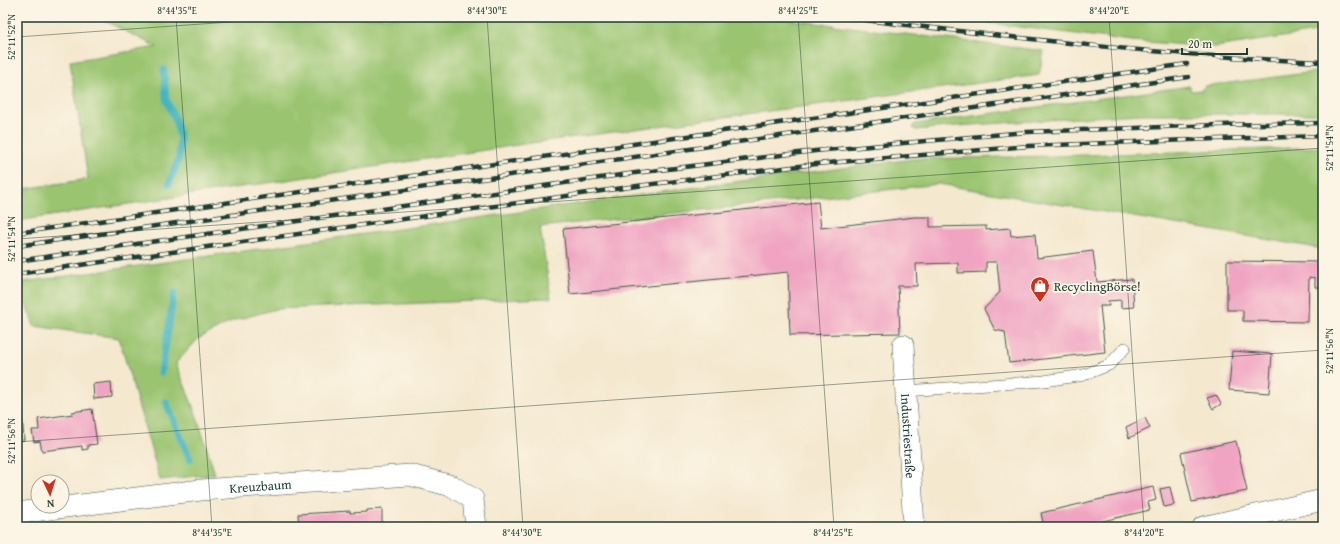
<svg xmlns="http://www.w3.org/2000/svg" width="1340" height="544" viewBox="0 0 1340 544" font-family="'Gentium Book Plus',serif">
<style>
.green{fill:#9ac470;stroke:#5c8052}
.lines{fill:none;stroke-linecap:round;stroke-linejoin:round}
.stream{stroke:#46b5bf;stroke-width:7}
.building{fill:#f0a4c2}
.service-casing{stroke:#3f574b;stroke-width:12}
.minor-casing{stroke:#3f574b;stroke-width:22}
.service{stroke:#fff;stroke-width:11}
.minor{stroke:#fff;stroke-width:21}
.rail-casing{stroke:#1f3d34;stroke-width:4.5}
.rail{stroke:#fcf5e5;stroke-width:3;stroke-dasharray:9;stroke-linecap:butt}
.ticks{fill:none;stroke:#1f3d34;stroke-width:1;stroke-opacity:0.45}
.labels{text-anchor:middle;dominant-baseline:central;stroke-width:3.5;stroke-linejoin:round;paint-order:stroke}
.poi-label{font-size:13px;fill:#1f3d34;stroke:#fcf5e5;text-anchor:start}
.street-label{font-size:13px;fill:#1f3d34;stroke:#fcf5e5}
.neatline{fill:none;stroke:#1f3d34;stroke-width:1.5}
.ticks-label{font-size:10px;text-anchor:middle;fill:#1f3d34}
</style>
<rect width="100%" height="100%" fill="#fcf5e5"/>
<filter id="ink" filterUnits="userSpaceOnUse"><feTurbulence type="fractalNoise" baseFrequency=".025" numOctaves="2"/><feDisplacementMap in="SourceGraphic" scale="8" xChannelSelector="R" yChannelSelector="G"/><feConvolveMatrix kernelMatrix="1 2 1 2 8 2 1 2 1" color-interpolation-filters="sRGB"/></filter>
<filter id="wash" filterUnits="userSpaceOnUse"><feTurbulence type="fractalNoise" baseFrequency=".012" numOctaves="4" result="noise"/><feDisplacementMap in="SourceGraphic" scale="16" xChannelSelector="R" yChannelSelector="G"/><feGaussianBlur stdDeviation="0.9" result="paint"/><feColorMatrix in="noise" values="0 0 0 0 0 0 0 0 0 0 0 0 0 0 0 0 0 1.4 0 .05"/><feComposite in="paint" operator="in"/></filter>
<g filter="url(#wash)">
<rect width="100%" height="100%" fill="#f4e8cf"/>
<!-- green -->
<g class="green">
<path d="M97,17h671l276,34 -5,24 -508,68 -514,78v-31l71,-11 -18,-118 87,-14z"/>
<path d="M940,17h383v14l-108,16 -83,-6z"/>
<path d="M1323,71v43h-183l-183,12 -42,4 -3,-3 3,-3 275,-38 1,5 10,-1 4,-4z"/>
<path d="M1323,147v102l-384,-65 -188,21 -211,22 11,71 -275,11 -44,12 -34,18 -22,24 21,54 18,57 -55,6 -41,-142 -85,-12 -12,-32h-5v-11l701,-99 195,-25 141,-3z"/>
</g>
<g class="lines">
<!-- stream -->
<g class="stream">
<path d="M164,70l2,29 9,20 5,20 -1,19 -10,26"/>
<path d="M161,373l13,-80"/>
<path d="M166,402l24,57"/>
</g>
</g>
<g id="blocks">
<!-- building -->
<g class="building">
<path d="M818,202l3,26 94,-11h15v10l56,-1v4l24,-2 1,8 24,-2 2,24 56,-7 4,31 35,-3 2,28 -13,1v-8l-13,1 1,5h-9l5,46 -96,11 -4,-31 -10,-2 -11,-21 16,-17 -3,-30h-11v10l-28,1v-10l-42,1 1,22h-19l2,47 -110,2 -2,-63 -218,22 -7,-65z"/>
<path d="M1227,261l96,1v25h-8v-9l-6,-1 -1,45 -65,-1v-11h-16z"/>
<path d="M1232,351l40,3 -3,39 -40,-3z"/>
<path d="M111,382l1,15 -18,2 -1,-15z"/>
<path d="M1216,395l5,9 -8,5 -6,-11z"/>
<path d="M92,409l5,35 -9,1v4l-6,1v-4l-40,5 -2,-10 -6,1 -2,-12h7l-1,-11 35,-5 -1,-2z"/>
<path d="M17,414h5l2,26 -7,1z"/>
<path d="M1145,418l5,10 -21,10 -3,-11z"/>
<path d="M1236,441l11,50 -55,11 -11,-49z"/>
<path d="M1153,487l3,13 -8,2 2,8 -73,17h-33l-3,-14z"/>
<path d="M1170,487l4,18 -10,2 -4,-18z"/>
<path d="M382,509v14h2v4h-85l-1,-13 52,-3v2l17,-1v-2z"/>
<path d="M412,525h5l3,2h-14z"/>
</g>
</g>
</g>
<g filter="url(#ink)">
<use href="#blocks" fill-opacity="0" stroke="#3f574b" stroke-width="1"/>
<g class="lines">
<defs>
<path id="service" d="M906,391l138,-10 40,-6 25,-10 16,-17"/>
<g id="minor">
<path id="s1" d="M903,345l11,182"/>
<path id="s2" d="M17,513l184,-23 209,-15 42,11 21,13 3,28"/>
<path d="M1203,527l120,-27"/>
</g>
</defs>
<!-- service casing -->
<use href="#service" class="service-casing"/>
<!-- minor casing -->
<use href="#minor" class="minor-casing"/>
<!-- service -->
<use href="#service" class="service"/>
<!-- minor -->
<use href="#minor" class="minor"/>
<defs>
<g id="rail">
<path d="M840,17c161,19 321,39 483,45"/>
<path d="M17,233l1170,-169"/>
<path d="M17,246l1172,-169"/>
<path d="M17,261l618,-88 180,-22 212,-19 190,-7 106,-2"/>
<path d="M17,274l620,-88 179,-22 212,-18 188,-7 107,-3"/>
</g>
</defs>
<!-- rail casing -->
<use href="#rail" class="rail-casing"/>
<!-- rail -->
<use href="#rail" class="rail"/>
</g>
</g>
<!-- ticks -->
<path class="ticks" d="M176,17l36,510M487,17l36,510M798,17l36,510M1109,17l35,510M17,37l284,-20M17,239l1306,-91M17,442l1306,-92"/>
<!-- icons -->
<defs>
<symbol id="shop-pin" viewBox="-11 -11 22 30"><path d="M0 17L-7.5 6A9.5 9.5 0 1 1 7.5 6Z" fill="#c8321e" stroke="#fcf5e5"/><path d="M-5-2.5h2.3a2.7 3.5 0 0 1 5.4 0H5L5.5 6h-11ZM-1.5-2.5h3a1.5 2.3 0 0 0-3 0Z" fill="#fff"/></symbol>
</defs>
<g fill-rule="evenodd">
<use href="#shop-pin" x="1029" y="275" width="22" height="30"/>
</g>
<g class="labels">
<!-- poi labels -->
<g class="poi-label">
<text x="1054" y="286">RecyclingBörse!</text>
</g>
<!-- street labels -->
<g class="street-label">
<text stroke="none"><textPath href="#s1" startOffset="91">Industriestraße</textPath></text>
<text stroke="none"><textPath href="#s2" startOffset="245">Kreuzbaum</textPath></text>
</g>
</g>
<!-- margin -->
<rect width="1340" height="544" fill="none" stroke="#fcf5e5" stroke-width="44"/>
<!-- north arrow -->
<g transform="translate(50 494) rotate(176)"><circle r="19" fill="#fcf5e5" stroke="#a4ab9e"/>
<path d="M0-3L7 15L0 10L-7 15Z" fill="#c8321e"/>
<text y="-6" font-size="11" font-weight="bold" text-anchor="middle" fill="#1f3d34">N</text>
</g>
<!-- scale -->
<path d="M1182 48v6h65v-6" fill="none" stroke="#1f3d34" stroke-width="2"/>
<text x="1188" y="48" font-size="12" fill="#1f3d34" stroke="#fcf5e5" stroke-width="3" paint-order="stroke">20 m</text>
<rect x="22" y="22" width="1296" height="500" class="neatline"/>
<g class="ticks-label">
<text x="177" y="14">8°44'35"E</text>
<text x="487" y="14">8°44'30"E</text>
<text x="798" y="14">8°44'25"E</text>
<text x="1109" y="14">8°44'20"E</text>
<text transform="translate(11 37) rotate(-90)" y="4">52°11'52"N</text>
<text transform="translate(1329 148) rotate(-90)" y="4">52°11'54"N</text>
<text transform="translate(11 239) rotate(-90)" y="4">52°11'54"N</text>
<text transform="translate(1329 351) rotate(-90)" y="4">52°11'56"N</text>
<text transform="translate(11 441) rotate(-90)" y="4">52°11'56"N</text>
<text x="212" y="536">8°44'35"E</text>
<text x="522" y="536">8°44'30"E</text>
<text x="833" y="536">8°44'25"E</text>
<text x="1144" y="536">8°44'20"E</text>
</g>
</svg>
